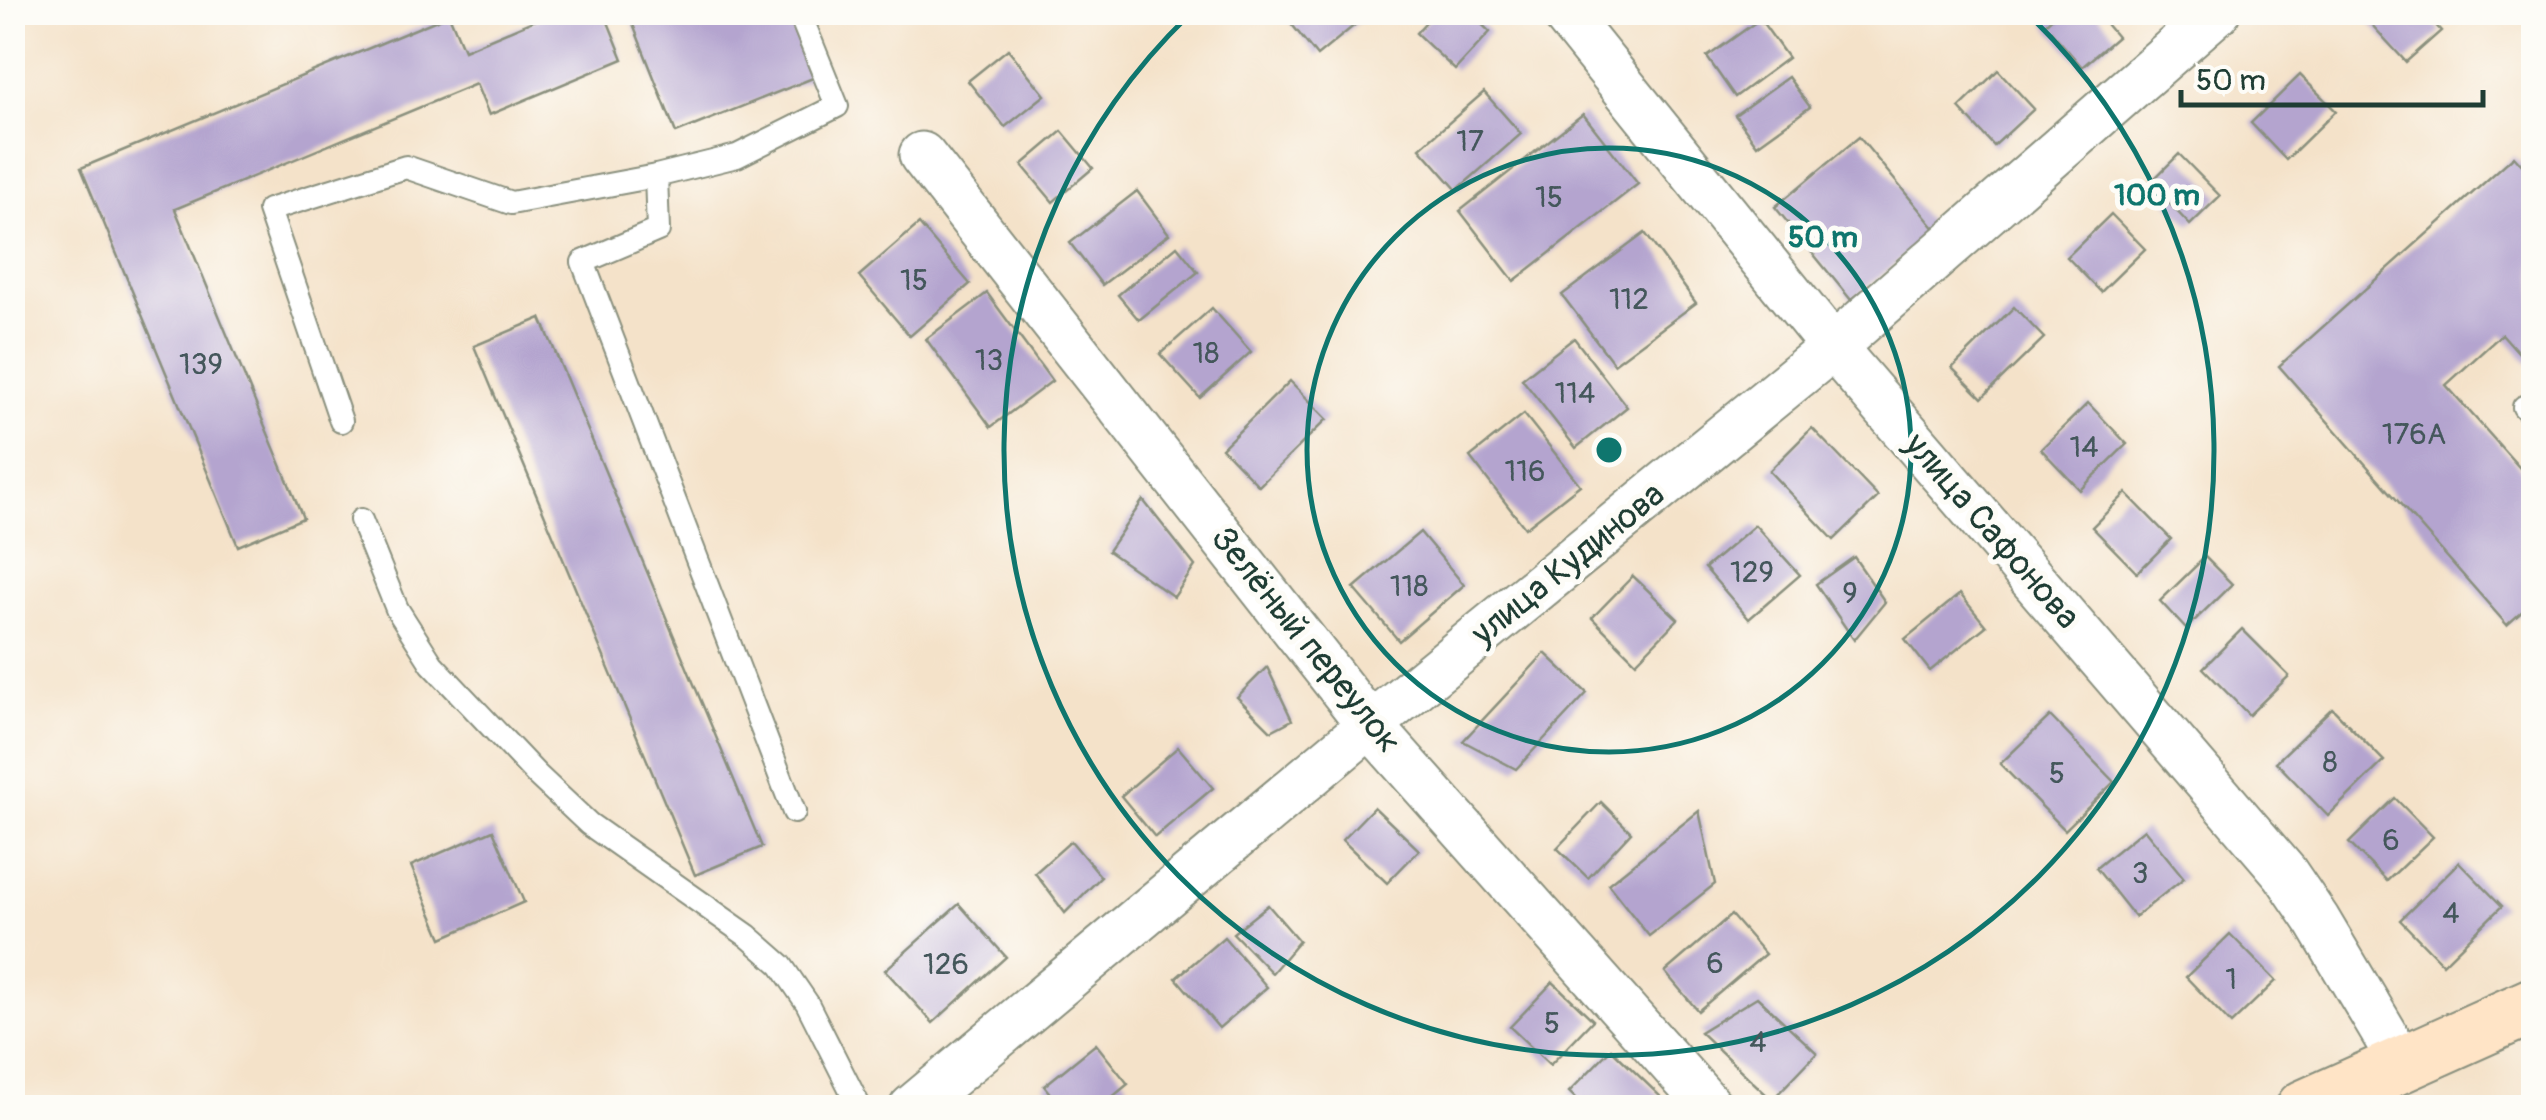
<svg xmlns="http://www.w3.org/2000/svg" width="2546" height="1120" viewBox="0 0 2546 1120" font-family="Pangolin,sans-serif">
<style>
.building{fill:#b4a4cf}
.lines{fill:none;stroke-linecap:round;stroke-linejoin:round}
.lane-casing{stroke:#8a907e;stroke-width:26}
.street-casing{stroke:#8a907e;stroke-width:49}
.secondary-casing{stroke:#8a907e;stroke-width:59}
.lane{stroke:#fff;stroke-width:22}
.street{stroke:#fff;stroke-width:45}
.secondary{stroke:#ffe4c6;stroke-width:55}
.ring{fill:none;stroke:#0f766e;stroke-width:5}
.labels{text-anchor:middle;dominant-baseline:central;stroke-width:10;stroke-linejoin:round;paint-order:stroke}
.number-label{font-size:30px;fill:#44575b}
.street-label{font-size:35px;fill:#1f3d34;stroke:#fdfcf7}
.centre{fill:#0f766e;stroke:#fdfcf7;stroke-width:5}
.ring-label{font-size:30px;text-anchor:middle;font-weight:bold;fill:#0f766e;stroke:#fdfcf7;stroke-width:10;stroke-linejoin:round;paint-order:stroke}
</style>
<rect width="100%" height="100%" fill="#fdfcf7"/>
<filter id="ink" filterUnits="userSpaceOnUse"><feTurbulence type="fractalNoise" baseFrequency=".01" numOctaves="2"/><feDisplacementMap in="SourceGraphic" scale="20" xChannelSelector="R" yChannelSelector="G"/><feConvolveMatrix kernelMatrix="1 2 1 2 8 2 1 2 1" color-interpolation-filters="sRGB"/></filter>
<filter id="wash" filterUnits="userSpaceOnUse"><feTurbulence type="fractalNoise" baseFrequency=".0048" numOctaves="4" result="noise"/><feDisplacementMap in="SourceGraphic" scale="40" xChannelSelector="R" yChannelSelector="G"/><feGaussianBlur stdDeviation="2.25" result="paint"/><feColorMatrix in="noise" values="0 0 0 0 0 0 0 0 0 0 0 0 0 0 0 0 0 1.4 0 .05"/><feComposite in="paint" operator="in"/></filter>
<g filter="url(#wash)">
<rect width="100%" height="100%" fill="#f4e2c9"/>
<g id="blocks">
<!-- building -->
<g class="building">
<path d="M554,12h50l19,47 -134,56 -13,-31 -301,125 128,309 -65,28 -157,-378 368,-153 15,35z"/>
<path d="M628,12h159l26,66 -137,55z"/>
<path d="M1282,12h75l5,7 -45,37z"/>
<path d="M1435,12h34l21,20 -35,38 -39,-37z"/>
<path d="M2058,12h38l21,25 -35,30 -37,-43z"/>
<path d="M2360,12h64l17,19 -35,31z"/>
<path d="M1760,19l28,39 -53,39 -28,-40z"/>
<path d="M1008,49l37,46 -40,32 -37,-46z"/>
<path d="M1998,70l36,39 -40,37 -35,-38z"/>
<path d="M2300,75l36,36 -50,49 -35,-37z"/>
<path d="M1788,77l22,30 -53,38 -22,-30z"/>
<path d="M1484,92l37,42 -64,56 -37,-42z"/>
<path d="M1583,114l55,70 -124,97 -54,-70z"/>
<path d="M1062,131l31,37 -40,34 -31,-37z"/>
<path d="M1859,137l77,93 -85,70 -76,-93z"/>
<path d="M2179,154l41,42 -30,29 -40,-42z"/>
<path d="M2514,156l20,22v192l-32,-36 -56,51 88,99v117l-27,24 -228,-259z"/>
<path d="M1137,191l32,43 -67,51 -32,-42z"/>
<path d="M2111,214l34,35 -44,43 -34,-35z"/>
<path d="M919,224l51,60 -60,52 -51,-60z"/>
<path d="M1645,233l51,70 -82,61 -52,-69z"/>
<path d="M1177,246l21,26 -59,48 -21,-25z"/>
<path d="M987,293l65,88 -61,46 -65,-88z"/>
<path d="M2014,307l30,31 -62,60 -30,-30z"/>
<path d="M1212,308l39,44 -51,46 -40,-44z"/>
<path d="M541,318l221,529 -67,28 -221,-529z"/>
<path d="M1574,338l53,69 -51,41 -54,-69z"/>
<path d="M1290,381l37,38 -68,67 -37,-38z"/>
<path d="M2088,403l39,41 -47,46 -39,-41z"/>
<path d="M1524,414l56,71 -55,43 -55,-71z"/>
<path d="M1812,428l66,69 -44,43 -65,-69z"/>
<path d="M2126,493l45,46 -34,34 -45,-46z"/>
<path d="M1143,500l52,66 -21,31 -66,-46z"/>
<path d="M1755,525l45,50 -51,44 -44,-51z"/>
<path d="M1420,532l44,53 -65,56 -45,-53z"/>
<path d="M1854,557l31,45 -31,38 -38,-56z"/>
<path d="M2205,557l27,27 -46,45 -26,-28z"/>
<path d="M1633,576l45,43 -42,43 -44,-44z"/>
<path d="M1960,594l26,32 -56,45 -25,-32z"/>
<path d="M2242,629l47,47 -40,39 -46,-47z"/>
<path d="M1545,653l42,40 -71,76 -53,-28z"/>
<path d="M1267,667l25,53 -21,11 -34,-34z"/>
<path d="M2332,708l52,53 -56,55 -52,-54z"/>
<path d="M2050,716l64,66 -49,48 -65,-66z"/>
<path d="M1178,747l35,41 -58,49 -34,-41z"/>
<path d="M2395,798l38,39 -46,44 -38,-38z"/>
<path d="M1601,802l30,30 -43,46 -31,-30z"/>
<path d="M1374,807l45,43 -32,33 -45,-43z"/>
<path d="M1699,811l16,73 -66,52 -41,-52z"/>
<path d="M2144,829l40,49 -49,39 -39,-49z"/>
<path d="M493,830l31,72 -82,36 -31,-72z"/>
<path d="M1071,841l30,36 -36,36 -30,-40z"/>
<path d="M2459,862l43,44 -59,58 -43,-44z"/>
<path d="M959,904l47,53 -73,66 -48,-53z"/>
<path d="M1268,905l31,36 -27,32 -39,-40z"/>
<path d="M1731,915l34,39 -67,57 -33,-39z"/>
<path d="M2230,934l46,47 -45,43 -45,-47z"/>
<path d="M1224,937l43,50 -48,41 -43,-50z"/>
<path d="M1553,982l40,38 -43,45 -40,-38z"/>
<path d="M1757,997l60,56 -45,47 -72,-68z"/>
<path d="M1096,1044l32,40 -29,24h-37l-18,-22z"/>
<path d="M1611,1049l51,49 -9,10h-68l-16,-16z"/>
</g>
</g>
</g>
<g filter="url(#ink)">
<use href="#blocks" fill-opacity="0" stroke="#8a907e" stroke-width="2.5"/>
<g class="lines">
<defs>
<g id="lane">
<path d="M2524,407l10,10"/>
<path d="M341,421l-72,-211 137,-43 105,36 145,-27"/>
<path d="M361,520l36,89 35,55 105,111 52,49 159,112 33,29 26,38 53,105"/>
<path d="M794,812l-211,-550 75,-32 -2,-54 81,-20 100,-50 -38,-94"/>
</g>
<g id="street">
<path d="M1563,12l270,335 452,526 32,47 85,143"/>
<path d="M922,155l448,570 341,383"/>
<path d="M912,1108l458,-383 463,-378 384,-335"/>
</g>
<path id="secondary" d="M2304,1108l230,-103"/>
</defs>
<!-- lane casing -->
<use href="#lane" class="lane-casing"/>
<!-- street casing -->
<use href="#street" class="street-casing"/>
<!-- secondary casing -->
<use href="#secondary" class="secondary-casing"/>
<!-- lane -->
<use href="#lane" class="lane"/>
<!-- street -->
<use href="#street" class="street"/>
<!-- secondary -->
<use href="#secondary" class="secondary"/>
</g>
</g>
<!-- distance rings -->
<g class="ring">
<circle cx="1609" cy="450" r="302"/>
<path d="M2029 15A605 605 0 1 1 1189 15"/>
</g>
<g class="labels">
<!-- number labels -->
<g class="number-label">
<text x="1470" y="141">17</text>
<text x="1549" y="197">15</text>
<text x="914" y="280">15</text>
<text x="1629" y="299">112</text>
<text x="1206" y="353">18</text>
<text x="989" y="360">13</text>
<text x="201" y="364">139</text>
<text x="1575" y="393">114</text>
<text x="2414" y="434">176А</text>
<text x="2084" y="447">14</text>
<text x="1525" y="471">116</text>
<text x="1752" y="572">129</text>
<text x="1409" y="586">118</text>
<text x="1850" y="593">9</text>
<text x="2330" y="762">8</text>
<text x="2057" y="773">5</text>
<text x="2391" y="840">6</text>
<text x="2140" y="873">3</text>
<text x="2451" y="913">4</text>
<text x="1715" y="963">6</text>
<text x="946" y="964">126</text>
<text x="2231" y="979">1</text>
<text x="1552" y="1023">5</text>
<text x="1758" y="1042">4</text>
</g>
<!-- street labels -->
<g class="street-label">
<text transform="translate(1992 531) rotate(49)">улица Сафонова</text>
<text transform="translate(1568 564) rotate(-39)">улица Кудинова</text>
<text transform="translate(1306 640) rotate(51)">Зелёный переулок</text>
</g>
</g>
<circle cx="1609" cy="450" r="15" class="centre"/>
<g class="ring-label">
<text x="2157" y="205">100 m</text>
<text x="1823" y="247">50 m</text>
</g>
<!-- margin -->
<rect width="2546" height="1120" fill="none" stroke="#fdfcf7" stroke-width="50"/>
<!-- scale -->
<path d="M2181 90v15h302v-15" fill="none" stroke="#1f3d34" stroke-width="5"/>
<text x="2196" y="90" font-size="30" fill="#1f3d34" stroke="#fdfcf7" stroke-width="8" paint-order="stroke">50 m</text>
</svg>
